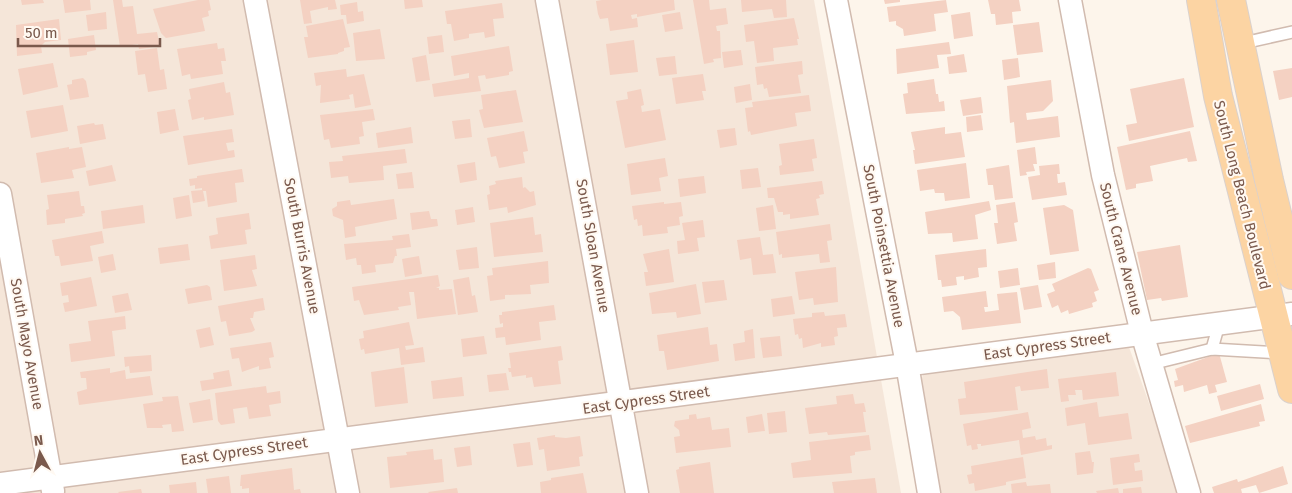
<svg xmlns="http://www.w3.org/2000/svg" width="1292" height="493" viewBox="0 0 1292 493" font-family="'Fira Sans',sans-serif">
<style>
.residential{fill:#f5e6d9}
.building{fill:#f4d1c2}
.lines{fill:none;stroke-linecap:round;stroke-linejoin:round}
.lane-casing{stroke:#d1bbaf;stroke-width:14}
.street-casing{stroke:#d1bbaf;stroke-width:25}
.primary-casing{stroke:#dad1cd;stroke-width:30}
.lane{stroke:#fff;stroke-width:11}
.street{stroke:#fff;stroke-width:22}
.primary{stroke:#fcd4a3;stroke-width:28}
.labels{text-anchor:middle;dominant-baseline:central;stroke-width:4;stroke-linejoin:round;paint-order:stroke}
.street-label{font-size:15px;fill:#7a594c;stroke:#fff9f2}
</style>
<rect width="100%" height="100%" fill="#fdf5eb"/>
<!-- residential -->
<g class="residential">
<path d="M0,0h814l87,493h-901z"/>
<path d="M1129,347l52,146h-242l-19,-112 5,-9z"/>
</g>
<!-- building -->
<g class="building">
<path d="M21,0h22l1,3 -22,2z"/>
<path d="M63,0h27l1,10 -26,3z"/>
<path d="M113,0h9l1,7 10,-1 4,28 20,-2 3,14 -21,3 -1,-5 -18,3z"/>
<path d="M198,0h11l2,10 -3,1 1,5 -7,2 3,13 -39,7 -5,-5 -8,-24z"/>
<path d="M300,0h35l2,9 -9,1v-3l-18,4 2,12 -8,1z"/>
<path d="M404,0h18l1,7 -18,2z"/>
<path d="M602,0h72l1,10 -38,7v-3l-6,1 1,4 5,-1 1,9 -28,4 -2,-13 -8,1 -2,-5 -2,-13z"/>
<path d="M693,0h16l1,10 16,-2 2,16 -12,2 1,5h3l1,27 -8,1 1,3 -10,2z"/>
<path d="M741,0h45l1,17 -13,1 -2,-9 -30,3z"/>
<path d="M884,0h16v2l-15,2z"/>
<path d="M946,0l2,12 -14,2 2,17 -32,5 -1,-7 -7,-4v-4l-7,1 -2,-15z"/>
<path d="M988,0h31l2,11 -9,1 1,11 -17,2 -1,-11h-4z"/>
<path d="M357,2l1,10 5,-1 1,10 -17,3 -1,-9h-5l-1,-10z"/>
<path d="M502,3l2,15 -11,1 2,17 -10,2 -1,-6 -15,2v4l-15,3 -3,-17h-4l-2,-13z"/>
<path d="M106,12l1,17 -19,2 -2,-16z"/>
<path d="M680,12l3,17 -18,3 -3,-17z"/>
<path d="M970,12l3,24 -19,3 -3,-24z"/>
<path d="M794,18l5,21h-2l1,6 -25,3 1,13 -17,2 -3,-22 -8,1 -2,-17z"/>
<path d="M59,19l2,21 -16,2 -4,4 1,7 -25,3 -1,-31z"/>
<path d="M343,19l7,28 -6,1v3l-6,2v1l-30,4 -4,-21h4l-2,-11z"/>
<path d="M1039,22l4,30 -26,3 -4,-30z"/>
<path d="M380,29l5,30 -29,2 -3,-28z"/>
<path d="M94,35l2,15 -9,2v3l-17,2 -2,-18z"/>
<path d="M442,35l2,17 -15,2 -2,-17z"/>
<path d="M634,40l4,32 -28,3 -4,-31z"/>
<path d="M949,42l2,12 -14,1 2,13 -42,6 -1,-25z"/>
<path d="M217,43l1,6 6,-1 2,13h-5l2,13 -32,5 -1,-5 -8,2 -5,-27z"/>
<path d="M509,46l4,25 -4,1v3l-23,4 -1,-4 -7,1 3,15 -47,6 -2,-13 37,-6v-5l-15,3 -3,-20z"/>
<path d="M157,48l3,22 4,-1 3,20 -19,3 -3,-18 -7,1 -3,-24z"/>
<path d="M741,50l2,15 -19,3 -2,-16z"/>
<path d="M964,54l3,18 -18,2 -2,-17z"/>
<path d="M426,55l4,25 -14,2 -4,-24z"/>
<path d="M675,56l2,18 -18,2 -3,-18z"/>
<path d="M1018,58l2,19 -16,3 -2,-20z"/>
<path d="M802,61l1,13 -5,1 3,18 -32,4 -2,-9 -3,1 -1,-5 -6,1 -2,-18z"/>
<path d="M53,63l5,24 -35,8 -5,-26z"/>
<path d="M1292,68v29l-13,3 -6,-29z"/>
<path d="M346,69l1,8 17,-3 7,31 -16,3 -2,-14 -4,1 1,4 -30,4 1,-18 -5,1 -2,-13z"/>
<path d="M703,74l3,17h-4l2,9 -28,4 -4,-26z"/>
<path d="M83,78l3,3 3,16 -19,3 -3,-15 5,-1v-4z"/>
<path d="M1184,78l10,49 -65,14 -3,-16 11,-2 -7,-34z"/>
<path d="M934,79l2,15h2l1,8 5,-1 1,10 -39,3 -3,-20 5,-1 -1,-10z"/>
<path d="M1051,80l2,21 -10,10 -17,2 1,7 31,-4 2,21 -44,6 -2,-21 -4,1 -3,-37z"/>
<path d="M224,82l2,11 4,-1 4,23 -30,5v-3l-12,3 -4,-20 3,-1 -2,-10z"/>
<path d="M750,84l2,16 -16,3 -2,-16z"/>
<path d="M641,89l3,16 -3,1 1,6 18,-3 6,31 -41,8 -9,-47 12,-2 -1,-7z"/>
<path d="M516,90l7,32 -39,6 -5,-18 4,-1 -2,-14z"/>
<path d="M809,95l2,16 -16,2 2,13 -46,9 -1,-4 -2,1 -3,-24 8,-1 -1,-5z"/>
<path d="M981,97l2,16 -20,3 -3,-16z"/>
<path d="M63,105l5,26 -37,7 -5,-27z"/>
<path d="M175,109l4,21 -19,4 -3,-22z"/>
<path d="M373,109l2,11 -13,2 2,14 -5,1 1,7 -29,4 -2,-9 -5,1 -4,-25z"/>
<path d="M981,115l2,15 -16,2 -1,-15z"/>
<path d="M470,119l2,18 -17,2 -3,-18z"/>
<path d="M94,123l1,2 8,-1 3,15 -26,5 -3,-18z"/>
<path d="M411,127l2,16 -35,5 -2,-15z"/>
<path d="M945,127v7l16,-2 4,25 -50,7 -2,-14h2l-4,-18z"/>
<path d="M735,128l2,17 -17,3 -3,-18z"/>
<path d="M232,129l2,13 -8,1 2,8 6,-1 1,7 -47,8 -5,-29z"/>
<path d="M524,131l4,20 -5,1 2,11 -26,5 -3,-12 -5,1 -4,-19z"/>
<path d="M1190,131l7,30 -9,1 -1,-4 -37,8 3,15 -17,3v4l-10,2 -9,-43z"/>
<path d="M814,139l3,19 -5,1 2,12 -34,4 -1,-9 3,-1 -3,-21z"/>
<path d="M69,147v2l13,-2 4,20 -14,3 2,8 -33,5 -5,-30z"/>
<path d="M1035,147l2,17h-4l2,7 -9,1 1,3 -7,1 -3,-26z"/>
<path d="M405,149l2,14 -24,3 1,14 -35,3 -1,-7 -17,2 -2,-16 14,-1 -1,-5z"/>
<path d="M665,158l3,18 -9,2 2,13 -30,4 -4,-31z"/>
<path d="M475,162l2,18 -17,3 -3,-18z"/>
<path d="M966,163l4,35 -25,3 -1,-8h-9l-1,-4 -14,2 -3,-21z"/>
<path d="M1059,164l1,10h-3l1,9 7,-1 2,13 -35,5 -4,-23 12,-2 -1,-9z"/>
<path d="M112,165l4,16 -27,5 -3,-15z"/>
<path d="M1009,165l4,33 -18,2 -2,-15h-5l-2,-16z"/>
<path d="M758,168l3,19 -19,2 -2,-19z"/>
<path d="M242,169l2,13 -9,1 2,19 -29,5 -2,-16h-3l2,10 -12,2 -2,-12 11,-1v-2l-7,1v-4l-5,1 -1,-7 8,-1v-2z"/>
<path d="M412,172l2,16 -16,1 -2,-15z"/>
<path d="M704,176l2,17 -26,4 -2,-18z"/>
<path d="M522,177l1,11 2,-1 5,5 4,-1 2,14 -28,8 -1,-6 -18,3 -2,-15 3,-1 -1,-8 7,-2 -1,-3z"/>
<path d="M822,181l2,13 -5,1 1,3 -4,1 3,16 -29,4v-5l-7,1v-3h-5l-4,-14h-6l-1,-10z"/>
<path d="M79,191l2,15h3l1,7 -3,1 1,2 -18,3v4l-18,2 -1,-15 3,-1 -2,-14z"/>
<path d="M189,195l3,21 -16,3 -3,-21z"/>
<path d="M394,199l3,20 -42,8 1,9 -11,2 -2,-18 -10,-4 -1,-7 5,-3v-4l13,-2 1,5z"/>
<path d="M989,201l2,9 -16,5 3,24 -25,3 -1,-9 -24,1 -3,-22z"/>
<path d="M664,202v2l17,-2 2,14 -4,1 1,8 -13,2 1,6 -25,3 -1,-11 -4,1 -1,-7 -3,1 -2,-14z"/>
<path d="M1015,202l3,20 -4,1 3,18 -20,3 -3,-21h4l-2,-18z"/>
<path d="M143,205l2,18 -42,6 -2,-18z"/>
<path d="M773,205l3,24 -17,2 -3,-23z"/>
<path d="M1064,205l9,5 6,41 -29,4 -7,-47z"/>
<path d="M473,207l2,15 -18,3 -2,-15z"/>
<path d="M429,211l2,8h6l1,7 -26,4 -2,-17z"/>
<path d="M249,213l2,16 -6,1 2,14 -36,5 -2,-13 9,-2 -2,-16z"/>
<path d="M533,217l2,18 6,-1 2,18 -49,5 -4,-34z"/>
<path d="M703,220l2,17 -8,1 2,13 -21,3 -1,-13 8,-1 -3,-17z"/>
<path d="M830,224l2,16 -5,1 3,21 -10,1 -1,-9 -37,4v-4l-3,1 -3,-23z"/>
<path d="M102,231l2,12 -14,3 3,15 -32,5 -2,-10h-4l-3,-16z"/>
<path d="M409,234l2,13 -15,2 1,7h-2l-2,7 -18,2 1,7 -14,2 -1,-9h-4l-1,-7 -10,2 -2,-16 49,-4 -1,-4z"/>
<path d="M760,237l3,18 10,-1 3,19 -23,2 -2,-17 -11,2 -3,-20z"/>
<path d="M188,244l2,16 -30,4 -2,-16z"/>
<path d="M1180,245l8,52 -26,4 -1,-3 -14,2 -10,-48z"/>
<path d="M477,247l2,21 -20,2 -3,-20z"/>
<path d="M669,249l5,33 -28,4 -2,-14h4l-5,-18z"/>
<path d="M986,249l1,18 -9,1 1,9 -15,3v-4l-8,1 1,8 -15,2 -1,-7h-3l-3,-25z"/>
<path d="M113,254l3,16 -15,3 -3,-16z"/>
<path d="M255,255l2,14 -5,1 5,16 -33,5 -4,-31z"/>
<path d="M419,256l3,18 -17,3 -3,-18z"/>
<path d="M548,261l1,22 -19,2 1,9 -26,1v4l-15,2 -3,-25 6,-1 -1,-7z"/>
<path d="M1055,262l1,16 -17,2 -2,-15z"/>
<path d="M836,267l2,35 -24,3 -1,-7 -14,2 -4,-28z"/>
<path d="M1018,268l2,17 -20,3 -2,-17z"/>
<path d="M1088,268l3,1 8,21 -5,2 3,9 -5,2 1,4 -24,7 -1,-4 -7,3 -3,-8 -6,3 -5,-14 8,-3 -3,-7z"/>
<path d="M438,275l2,11 -4,2h3v2l13,-1 4,25 -39,5 -3,-27h-5l2,13 -13,2 1,3 -35,5 -5,-15 -5,1 -2,-14z"/>
<path d="M91,277l6,29 -32,6 -2,-9 6,-1 -1,-7 -6,1 -2,-13z"/>
<path d="M469,277l3,19 3,-1 3,17 -20,3 -5,-35z"/>
<path d="M724,280l3,20 -22,3 -3,-21z"/>
<path d="M696,284l5,30 -24,4 -1,-6 -24,2 -3,-21z"/>
<path d="M207,285l3,2 2,13 -24,4 -3,-15z"/>
<path d="M1038,285l4,22 -18,3 -4,-22z"/>
<path d="M986,291l2,16h-4l1,5 14,-2 -2,-16 20,-2 4,31 -59,7 -2,-13 -7,-6 -9,1 -2,-15z"/>
<path d="M128,293l4,17 -17,3 -3,-17z"/>
<path d="M792,296l3,18 -22,3 -2,-18z"/>
<path d="M263,298l2,12 -11,2 -1,6h-3l5,12 -3,2 -23,4 -3,-15 -5,1 -3,-16z"/>
<path d="M554,305l2,15 -17,2 2,18 -35,5 -1,-8 -9,1 -1,-10 8,-1v-4l-3,1 -1,-9h3v-3z"/>
<path d="M824,312l1,4 20,-2 2,13 -10,1 1,8 -4,1 1,8 -14,2v-4l-18,5 -1,-10 -3,1 -1,-5 -3,1 -2,-16 19,-2v-4z"/>
<path d="M125,316l1,13 -14,2 3,25 -44,6 -2,-18 22,-3 -3,-20z"/>
<path d="M409,322l5,23 -9,1 1,4 17,-3 2,15 -24,3 -2,-17 -34,6 -1,-5 -3,1 -2,-11 5,-1 -1,-7z"/>
<path d="M210,327l4,18 -14,3 -4,-18z"/>
<path d="M708,327l2,18 7,-1 2,17 -52,9 -3,-19h-5l-2,-16z"/>
<path d="M753,329l2,29 -20,3 -2,-17 12,-2 -1,-11z"/>
<path d="M484,336l3,18 -24,3 -2,-18z"/>
<path d="M780,336l2,20 -19,2 -3,-20z"/>
<path d="M271,342l3,15 -5,1 2,10 -12,2v-4l-17,6 -3,-14 -7,1 -2,-11z"/>
<path d="M561,346l2,14 -5,1 3,23 -27,3 -2,-10 -6,1v-3l-14,2 -1,-5h-2l-1,-4h3l-2,-15z"/>
<path d="M1219,353l8,29 -12,3 2,7 -8,2 -2,-9 -23,7 -1,-7 -8,2 -1,-6 4,-1 -3,-11z"/>
<path d="M151,355l1,16 -22,2 -1,-7 -4,1 -1,-10z"/>
<path d="M404,367l4,36 -33,4 -4,-35z"/>
<path d="M110,368v5l15,-3 1,9 24,-3 3,19 -74,10 -2,-13 10,-3 -1,-11h-5l-1,-6z"/>
<path d="M1047,369l2,19 -28,3 -1,-5 -5,1 3,23 -58,5 -2,-16 8,-1 -2,-16z"/>
<path d="M229,370l3,16 -30,5 -2,-10 14,-2 -1,-6z"/>
<path d="M1116,372l3,24 -36,4 -1,-10h-7l1,5h-8l1,6 -8,1 -3,-23z"/>
<path d="M506,373l3,17 -20,2 -2,-17z"/>
<path d="M462,377l2,19 -31,3 -2,-18z"/>
<path d="M1260,384l4,15 -43,12 -4,-15z"/>
<path d="M266,386l1,7 13,-2 1,12 -12,2 2,11 -22,3 -2,-12 -14,2 2,14 -14,2 -3,-4 -3,-28z"/>
<path d="M853,394l2,10 9,-1 2,9h-3l3,20 -38,3 -1,-3 -18,2 -4,-26 32,-4 -1,-8z"/>
<path d="M178,396l6,35 -12,1 -1,-8 -9,1 1,3h-16l-4,-24 20,-3 -1,-4z"/>
<path d="M210,399l3,21 -20,3 -4,-20z"/>
<path d="M1097,402l2,15 29,-4 4,26 -44,6 -3,-22 -18,3 -2,-18z"/>
<path d="M1261,404l4,17 -6,1 1,4 -70,17 -5,-17z"/>
<path d="M785,411l2,21 -18,2 -2,-21z"/>
<path d="M1028,412l3,16 -9,2 1,8 12,-2 1,4 10,-2 1,8 5,-1v4l-31,6 -2,-15 -38,6v-2h-4l1,5 -6,1 -1,-5 -4,1 -4,-22z"/>
<path d="M696,414l1,5 13,-2 2,13 17,-2 2,19 -55,6 -2,-16 6,-1 -1,-6 -5,-4 1,-5 14,-2v-4z"/>
<path d="M762,414l3,17 -17,2 -2,-16z"/>
<path d="M555,435v2l11,1 14,-2 3,20 -4,1 1,9 -33,5 -3,-22 -5,1 -2,-12z"/>
<path d="M869,435l2,15 -16,2v3l-5,1 2,17 -59,5 -2,-15 20,-3 -2,-18z"/>
<path d="M530,442l3,23 -16,2 -4,-23z"/>
<path d="M470,446l2,19 -15,2 -3,-19z"/>
<path d="M433,449l1,11 8,-1 2,23 -54,6 -3,-31 20,-2 -1,-3z"/>
<path d="M1090,451l2,11h2l-1,11 -16,2 -2,-22z"/>
<path d="M1139,454l1,8 -6,1 1,8 7,-1 1,11 -30,4 -3,-27z"/>
<path d="M1023,457l3,21 -20,4v3l-31,6 -1,-8 -5,1 -2,-9 5,-1 -1,-8z"/>
<path d="M710,462l4,31h-34l-4,-23 3,-1v-2z"/>
<path d="M1283,466l5,18 -29,9 -3,-8 -15,4 1,4h-28l-2,-6 25,-8 1,3z"/>
<path d="M292,468l2,22 6,-1 1,4h-52v-5l-7,1v-3h-2l1,-11z"/>
<path d="M583,473l4,20h-46l-1,-11 11,-2v-2z"/>
<path d="M229,476l2,17h-23l-2,-14z"/>
<path d="M875,478l2,15h-43l-2,-11z"/>
<path d="M196,482l1,11h-27l-1,-8z"/>
<path d="M1026,482l1,4 23,-2 1,9h-39l-1,-9z"/>
<path d="M1141,487l1,6h-19v-4z"/>
<path d="M457,488l1,5h-29l-1,-1z"/>
<path d="M1118,488l1,5h-22l-1,-2z"/>
<path d="M141,489l1,4h-23l-1,-1z"/>
</g>
<g class="lines">
<defs>
<g id="lane">
<path d="M1239,44l53,-12"/>
<path d="M1212,349l7,-25"/>
<path d="M1151,364l61,-15 70,4"/>
</g>
<g id="street">
<path d="M255,0l93,493"/>
<path d="M547,0l90,493"/>
<path d="M836,0l71,364 22,129"/>
<path d="M1070,0l33,175 39,158 47,160"/>
<path d="M0,194l53,297"/>
<path d="M0,484l1292,-170"/>
</g>
<g id="primary">
<path d="M1201,0l17,96 74,293"/>
<path d="M1231,0l38,180 23,95"/>
</g>
</defs>
<!-- lane casing -->
<use href="#lane" class="lane-casing"/>
<!-- street casing -->
<use href="#street" class="street-casing"/>
<!-- primary casing -->
<use href="#primary" class="primary-casing"/>
<!-- lane -->
<use href="#lane" class="lane"/>
<!-- street -->
<use href="#street" class="street"/>
<!-- primary -->
<use href="#primary" class="primary"/>
</g>
<g class="labels">
<!-- street labels -->
<g class="street-label">
<text transform="translate(1242 195) rotate(76)">South Long Beach Boulevard</text>
<text transform="translate(302 246) rotate(79)">South Burris Avenue</text>
<text transform="translate(593 246) rotate(80)">South Sloan Avenue</text>
<text transform="translate(884 246) rotate(79)">South Poinsettia Avenue</text>
<text transform="translate(1121 249) rotate(76)">South Crane Avenue</text>
<text transform="translate(27 344) rotate(80)">South Mayo Avenue</text>
<text transform="translate(1047 346) rotate(-8)">East Cypress Street</text>
<text transform="translate(646 400) rotate(-8)">East Cypress Street</text>
<text transform="translate(244 451) rotate(-8)">East Cypress Street</text>
</g>
</g>
<!-- north arrow -->
<g transform="translate(40 453) rotate(353)" stroke="#fff9f2" stroke-width="4" paint-order="stroke">
<path d="M0-4L9 19L0 12L-9 19Z" fill="#7a594c"/>
<text y="-8" font-size="14" font-weight="bold" text-anchor="middle" fill="#7a594c">N</text>
</g>
<!-- scale -->
<path d="M18 38v8h142v-8" fill="none" stroke="#7a594c" stroke-width="2.5"/>
<text x="25" y="38" font-size="15" fill="#7a594c" stroke="#fff9f2" stroke-width="4" paint-order="stroke">50 m</text>
</svg>
